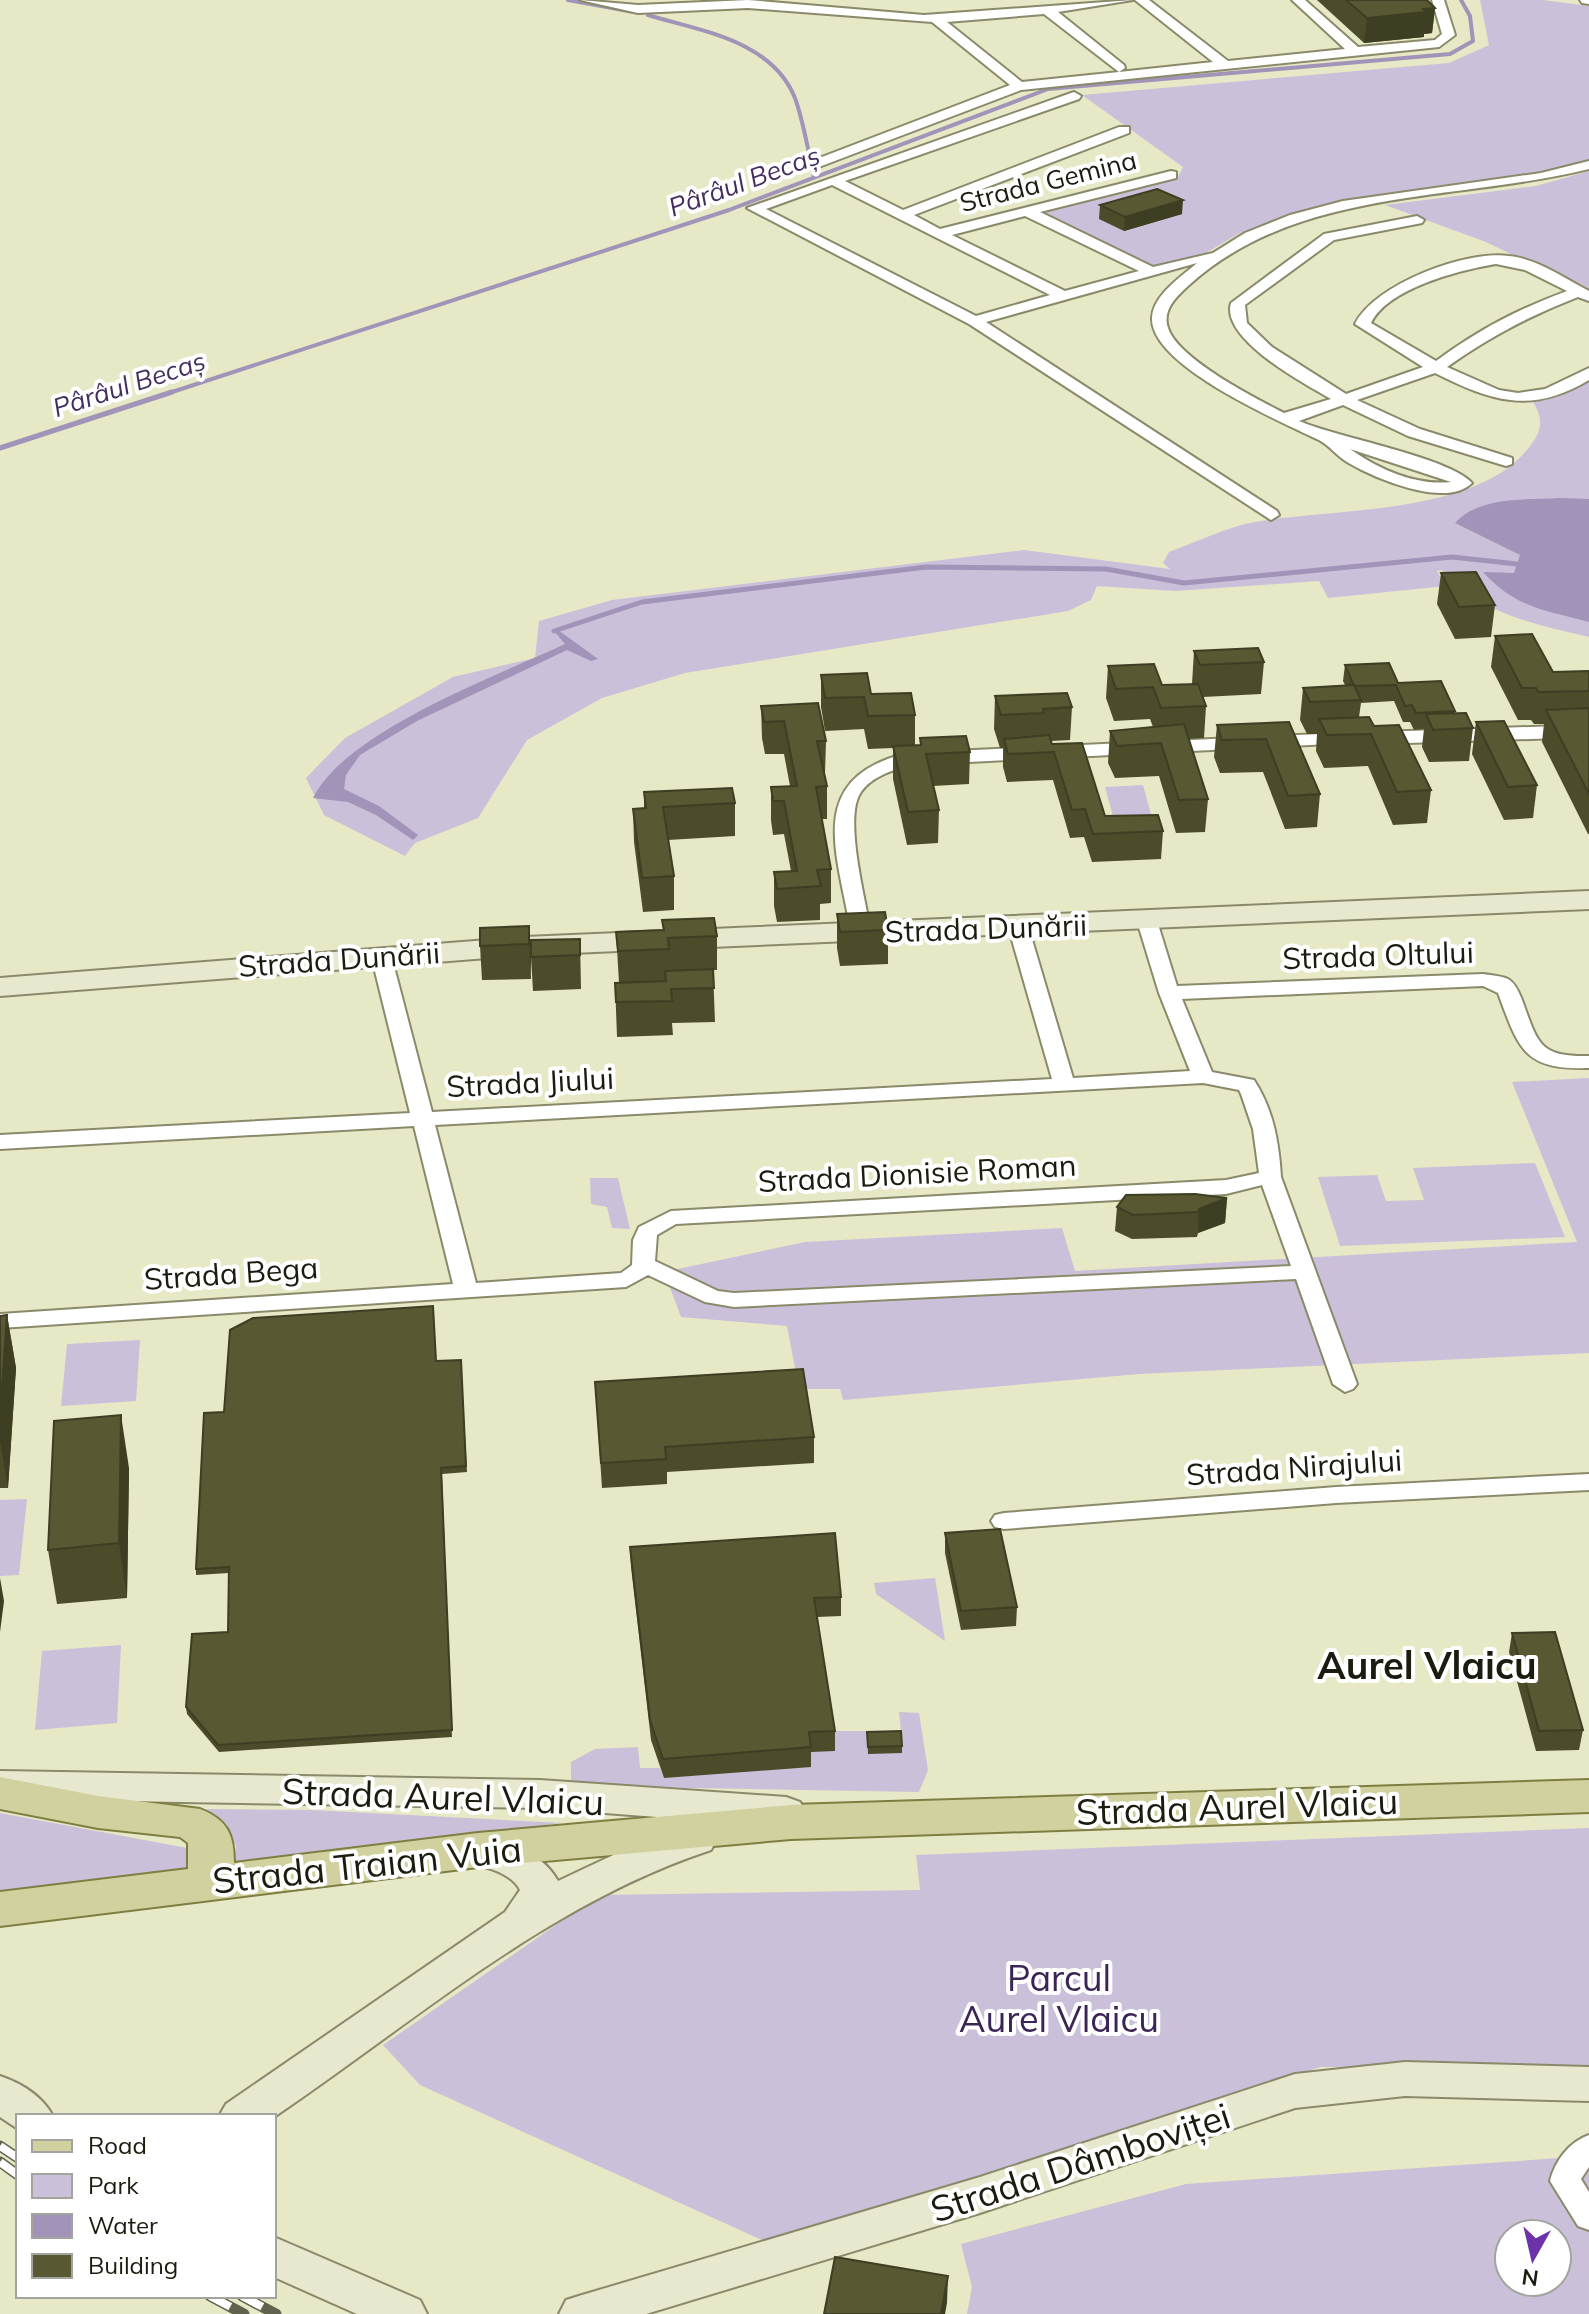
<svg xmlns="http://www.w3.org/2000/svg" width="1589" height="2314" viewBox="0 0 1589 2314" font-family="Mulish,sans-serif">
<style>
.green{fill:#cac0da;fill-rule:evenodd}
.water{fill:#a293b9}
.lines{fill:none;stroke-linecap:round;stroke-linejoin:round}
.stream-far1{stroke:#a293b9;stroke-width:4}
.stream{stroke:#a293b9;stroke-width:5}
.street-casing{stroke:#8a8a6b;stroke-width:4}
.secondary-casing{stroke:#8a8a6b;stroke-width:4}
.primary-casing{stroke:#7e7e43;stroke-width:4}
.street{fill:#fff;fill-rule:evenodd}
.secondary{fill:#e8e8cf;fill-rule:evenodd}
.primary{fill:#d1d19f;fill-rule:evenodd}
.rail-casing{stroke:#62634f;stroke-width:11}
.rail{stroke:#fff;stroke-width:8;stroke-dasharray:23;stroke-linecap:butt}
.wall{fill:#4c4c2b}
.shaded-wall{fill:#3e3e23}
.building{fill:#585832;stroke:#3e3e23;stroke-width:2}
.labels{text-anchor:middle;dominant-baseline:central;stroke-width:8;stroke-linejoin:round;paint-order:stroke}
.far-water-label{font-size:26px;font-style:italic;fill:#442e60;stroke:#fff}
.far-street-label{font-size:26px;fill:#1b1b0f;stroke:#fff}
.street-label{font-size:30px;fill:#1b1b0f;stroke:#fff}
.near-street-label{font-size:36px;fill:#1b1b0f;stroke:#fff}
.near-park-label{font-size:36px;fill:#3b2556;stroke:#fff}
.district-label{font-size:38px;font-weight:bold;fill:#1b1b0f;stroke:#fff}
</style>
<rect width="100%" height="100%" fill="#e7e8c6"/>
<!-- green -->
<g class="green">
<path d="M1480,0h63l46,6v154l-70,21 -161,17 -62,15 -56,20 -36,21 -41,12 -16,-1 -110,-53 141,-35 5,-10 -101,-72 367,-32 40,-18z"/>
<path d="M1589,171v121l-103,-50 -101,-37 151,-19z"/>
<path d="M1589,372v265c-55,-13 -108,-23 -147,-67l-5,1 9,15 -118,12 -9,-17 -144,10 -78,-5 -6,14 -23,11 -383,62 -83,25 -75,42 -49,78 -63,25 -10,13 -81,-41 -18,-37 39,-40 108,-61 82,-19 4,-37 73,-21 412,-50 146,19 -7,-6 6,-11c28,-10 57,-25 86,-30 79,-14 218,-7 272,-72 17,-20 17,-32 3,-53z"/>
<path d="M1143,785l13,48 -38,1 -13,-47z"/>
<path d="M1589,1078v275l-450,21 -296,26 -3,-11h-41l-12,-63 -106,-9 -12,-32 4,-15 132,-28 257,-14 13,43 502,-29 -65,-160z"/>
<path d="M1535,1163l30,74 -225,9 -22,-69 59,-2 9,26 38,-1 -11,-32z"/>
<path d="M590,1178h28l12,51 -18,-1 -5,-21 -16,-3z"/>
<path d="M140,1340l-4,61 -75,5 6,-62z"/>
<path d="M27,1499l-8,76 -19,1v-76z"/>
<path d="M935,1578l10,63 -69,-47 -2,-11z"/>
<path d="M121,1645l-4,78 -82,7 7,-79z"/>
<path d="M899,1712l20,1 9,57 -9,22 -348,-6v-24l24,-13 43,-2 2,21h20l4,10 145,-26 23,-21h69z"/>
<path d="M197,1809l115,1 249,13 -326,41 1,-19z"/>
<path d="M0,1813l187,35 5,4 -4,19 -188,25z"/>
<path d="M1589,1828v239h-269l-351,117 -205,57 -344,-156 -37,-40 216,-150 321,-5 -4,-35z"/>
<path d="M1589,2156v158h-622l5,-27 -11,-43 225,-60zM1509,2234h48v48h-48z"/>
</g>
<!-- water -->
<g class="water">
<path d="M1560,498l29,1v123c-45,-12 -73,-14 -106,-50l31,1 6,-18 -65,-32c24,-27 71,-23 105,-25z"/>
<path d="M558,630l40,29 -7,2 -24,-11 -150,71 -57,34 -14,20 -2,14 35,17 39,29 -5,5 -37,-25 -28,-13 -35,-4c33,-67 184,-122 252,-154l-11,-13z"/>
</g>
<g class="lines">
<!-- stream-far1 -->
<g class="stream-far1">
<path d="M568,0l66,12"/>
<path d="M648,15c52,16 124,25 147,83 9,25 13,53 19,79"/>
<path d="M166,394l563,-184 319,-121 402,-35 23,-13 -3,-25 -9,-16"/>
</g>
<!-- stream -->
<g class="stream">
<path d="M0,448l172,-56"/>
<path d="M554,631l88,-29 284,-35 180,2 78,14 268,-26 65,7"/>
</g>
<defs>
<g id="street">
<path d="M580,0l58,5 110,-5 176,15 209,-15 -75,12 66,53 1,3 -6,4 94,-10 -78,-62h14l79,61 117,-12 -53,-49h13l53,47 77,-7 7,-6 -10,-34h12l11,35 -16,12 -418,43 -202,77 -5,-1v-6l196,-75 -78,-63 -184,-14 -110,5zM1044,14l75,58 -97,10 -75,-60z"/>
<path d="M1580,0h9v4l-7,-1z"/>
<path d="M1074,92l7,4 -2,3 -234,82 58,29 216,-83h10v6l-215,82 26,14 231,-58 5,1v6l-136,34 113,55 60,-14 32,-20 45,-18 53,-14 198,-28 48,-12v8c-134,33 -293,18 -401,117 -12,11 -26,24 -20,42 10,31 87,70 116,85l47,-14c-26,-15 -111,-60 -100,-96l93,-69 93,-18 7,4 -2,3 -88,17 -89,65 2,18 25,24 74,47 77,-27 -68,-43c20,-40 111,-74 154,-68 29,3 55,22 80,35v10l-11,-4c-49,19 -89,40 -131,70l52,23 19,3 27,-4 44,-21v12c-58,35 -98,21 -154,-7l-78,27 63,29 92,29v6l-6,2 -98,-30 -65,-31 -44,16c40,17 149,36 173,62 -26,26 -98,-5 -125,-21 -10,-6 -18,-17 -28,-22 -37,-18 -169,-74 -167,-122 1,-23 29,-41 45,-55l-211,59 291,189 2,4 -8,5 -302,-196 -222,-116zM832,185l218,110 -74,21 -210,-107zM1025,216l114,55 -74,20 -113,-56zM1496,264l29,6 42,21c-51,19 -87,38 -131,70l-65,-38c17,-35 89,-53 125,-59zM1350,449l101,33c-35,4 -73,-13 -101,-33z"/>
<path d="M1589,725v12l-211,7 -9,-6 9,-6z"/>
<path d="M1343,733l7,2v8l-441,22c-16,5 -38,12 -48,27 -18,25 5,110 10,141l-10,6 -10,-6c-13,-80 -48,-154 56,-180z"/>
<path d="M1147,915l10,6 20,65 306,-12c7,1 18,2 25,5 7,4 11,13 14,21 16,43 16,57 67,56v12c-66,2 -70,-19 -91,-75l-15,-7 -301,13 30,73 42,8c19,29 25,62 27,97l76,207 -4,5 -8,3 -12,-8 -37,-105 -562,28 -29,-5 -57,-27 -22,12 -626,41v-14l453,-30 -39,-158 -414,23v-14l410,-22 -39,-158 3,-4 7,-2 10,6 41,157 620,-33 -44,-153 10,-6 10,6 45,152 117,-7 -31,-78 -22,-72zM1203,1083l36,7 2,4 12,35 6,44 -33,7 -555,31 -32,16 -6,13 -1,25 -11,8 -145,10 -41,-158zM1262,1185l29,81 -557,27 -16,-2 -63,-30 2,-26 19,-11 550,-30z"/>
<path d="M1589,1474v16l-253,13 -332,26 -9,-2 -4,-6 4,-6 9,-2 332,-26z"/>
<path d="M1589,2135v32l-8,12 8,13v38l-11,-4 -28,-45c5,-20 19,-39 39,-46z"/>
</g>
<g id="secondary">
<path d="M1589,891v18l-1064,46 -525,41v-18l525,-41z"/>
<path d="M0,1771l540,9 246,17 14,5 6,10 -6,10 -14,5 -246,-19 -540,-9z"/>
<path d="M697,1824l14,4 6,11 -6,11c-164,54 -295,171 -437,267l-55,-1 7,-12 279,-192 15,-22c-10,-19 -37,-23 -56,-29l-6,-11 6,-11c32,-10 78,13 94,42l85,-40z"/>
<path d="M1405,2062l184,5v34l-184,-5 -110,12 -315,105 -334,101h-87l7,-14 16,-5 398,-118 315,-103z"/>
<path d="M0,2076c21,7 42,20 53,40h-35v13l-18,-12z"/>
<path d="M274,2237l146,63 7,14h-70l-83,-37z"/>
</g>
<path id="primary" d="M0,1777l98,19 102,13c28,11 34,26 34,54l244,-30 313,-28 798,-25v32l-798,27 -313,28 -478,59v-34l188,-23v-26l-8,-6 -82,-9 -98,-19z"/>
</defs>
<!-- street casing -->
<use href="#street" class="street-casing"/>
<!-- secondary casing -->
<use href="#secondary" class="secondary-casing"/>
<!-- primary casing -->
<use href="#primary" class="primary-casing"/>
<!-- street -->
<use href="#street" class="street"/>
<!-- secondary -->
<use href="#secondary" class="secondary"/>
<!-- primary -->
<use href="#primary" class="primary"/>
<defs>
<g id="rail">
<path d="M0,2146l18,12"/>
<path d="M0,2162l18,13"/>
<path d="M210,2296l34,18"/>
<path d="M242,2296l34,18"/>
</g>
</defs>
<!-- rail casing -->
<use href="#rail" class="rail-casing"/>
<!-- rail -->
<use href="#rail" class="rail"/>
</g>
<!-- wall -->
<g class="wall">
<path d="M1317,0h110l8,8 -3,25 -8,1v3l-60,6z"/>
<path d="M1100,205l82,9 -58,17 -25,-12z"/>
<path d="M1441,573l54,32 -4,32 -36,2 -18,-35z"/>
<path d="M1495,636l58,36 36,-1v163h-1l-46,-92 2,-18h-10l-3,-4h-13l-27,-53z"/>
<path d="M1194,651l70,11 -3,32 -58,3 3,9 -2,32 -15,1 19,60 -3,33 -29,1 -17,-57 -44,2 -7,-15 2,-32 43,-4 -3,-8 -36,2 -8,-23 2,-32 54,19 30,-1z"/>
<path d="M1345,665l53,18 57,28v2l18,15 -4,33 -40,1 -7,-15 2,-18 -10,1 -4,-8h-7l-9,-21 -33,2 -2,14 15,9 57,64 -4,33 -34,2 -25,-59 -44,2 -8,-17 1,-17h-10l-7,-14 3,-32 42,-3 -2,-4z"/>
<path d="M821,675l50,19 44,21v31l5,-1v-7l50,14 -1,32 -36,2 6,24 -1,33 -31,2 -14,-66v-31l-25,1 -4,-20 -39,2 -4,-24z"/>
<path d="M995,696l77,11 -2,33 -19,1 1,3 53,72 58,15 -2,28 -69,3 -8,-25 -14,1 -17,-58 -46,2 -4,-15v-19h-3l-6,-19z"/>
<path d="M761,706l65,35 -1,32h-1l3,13v33h-5l9,50v34l-11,1v16l-43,2 -3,-16v-34l17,-1 -7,-37 -11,1 -2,-15v-33l19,-1 -6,-32h-19l-3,-16z"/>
<path d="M1289,722l31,72 -3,33 -32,2 -22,-57 -43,1 -6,-16 3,-32z"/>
<path d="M1476,722l61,63 -4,33 -29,2 -32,-66z"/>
<path d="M644,792l91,11v33l-67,4 6,36v34l-31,2 -9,-70 -1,-33 11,-1z"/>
<path d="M837,914l51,16v34l-48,2 -3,-18z"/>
<path d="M662,920l55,16v34h-4l2,52 -43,1 1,12 -56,2 -2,-54h4l-3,-51 47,-2z"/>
<path d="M529,926l2,53 -49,1 -2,-34z"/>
<path d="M580,939l1,50 -48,2 -2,-34z"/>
<path d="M1227,1198l-2,25 -27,10 -1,4 -65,2 -17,-8 2,-24z"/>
<path d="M7,1315l9,53 -8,120h-8v-172z"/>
<path d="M461,1360l6,112 -25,2 10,263 -233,15 -32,-38 -1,-7 42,-75 1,-59 -33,2v-6l28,-157 212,-51z"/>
<path d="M595,1382l219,55v26l-147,9v12l-65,4z"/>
<path d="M129,1468l-2,130 -70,6 -9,-54z"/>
<path d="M945,1533l72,74 -1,19 -55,4 -16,-77z"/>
<path d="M630,1547l211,50v19l-24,1 18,114v20l-24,1v15l-147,11 -13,-38 -20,-173z"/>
<path d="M1512,1633l71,97 -4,20 -43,1 -27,-99z"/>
<path d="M867,1732l35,14v7l-34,1z"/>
</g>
<!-- shaded-wall -->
<g class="shaded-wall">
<path d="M1435,8l-3,25 -8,1v3l-60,6 3,-25z"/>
<path d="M1183,200l-1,14 -58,17 1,-14z"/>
<path d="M529,926l2,34v19l-2,-35z"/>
<path d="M1227,1198l-2,25 -27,10 1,-24z"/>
<path d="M7,1315l9,53 -8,120 -8,-47v-24z"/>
<path d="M121,1415l8,53 -2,130 -8,-55z"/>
<path d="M0,1578l4,23 -4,31z"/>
<path d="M948,2276l-1,27 -2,11h-4z"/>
</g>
<!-- building -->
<g class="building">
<path d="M1346,0h81l8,8 -12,1 3,3 -59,6z"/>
<path d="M1157,189l26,11 -58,17 -25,-12z"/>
<path d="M1476,572l19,33 -36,2 -18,-34z"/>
<path d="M1532,634l21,38 36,-1v20l-51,1 -2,-4h-14l-27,-52z"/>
<path d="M1258,648l6,14 -64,3 -6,-14z"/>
<path d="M1389,663l9,20 43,-2 14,30 -39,2 -4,-8 -7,1 -9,-21 -42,1 -9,-21z"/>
<path d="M1154,664l8,21 36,-1 8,22 -45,2 -8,-21 -37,2 -8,-23z"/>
<path d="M867,673l4,21 40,-1 4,22 -47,1 -4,-19 -39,1 -4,-23z"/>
<path d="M1354,685l7,15 -51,2 -7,-14z"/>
<path d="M1067,693l5,14 -29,2 1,4 -43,2 -6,-19z"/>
<path d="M818,703l8,38h-9l10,45 -11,1 15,82 -14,1 4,16 -44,3 -3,-17 23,-1 -13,-70h-11l-2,-14 26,-1 -13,-65 -20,1 -3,-16z"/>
<path d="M1589,708v86l-43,-84z"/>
<path d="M1466,713l7,15 -40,2 -7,-16z"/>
<path d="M1369,717l5,9 25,-1 32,65 -34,2 -26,-58 -44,1 -8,-16z"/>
<path d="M1504,721l33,64 -29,2 -32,-65z"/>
<path d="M1289,722l31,72 -32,2 -22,-57 -44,1 -5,-15z"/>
<path d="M1184,724l24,75 -29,1 -18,-57 -44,3 -7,-15z"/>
<path d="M1049,735l3,9 30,-1 23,73 53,-1 5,16 -70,3 -8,-25 -13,1 -18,-58 -46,2 -4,-15z"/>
<path d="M966,736l4,16 -44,2 13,56 -31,2 -15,-66 28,-1 -1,-7z"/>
<path d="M732,788l3,15 -72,4 11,69 -32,2 -9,-69 13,-1 -2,-16z"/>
<path d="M885,912l3,18 -48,2 -3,-18z"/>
<path d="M714,918l3,18 -49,2 1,11 -51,2 -2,-19 48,-2 -2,-10z"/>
<path d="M529,926v18l-49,2v-18z"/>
<path d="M580,939v16l-49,2v-17z"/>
<path d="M713,969l1,19 -43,1 1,12 -56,1 -1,-19 51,-2 -1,-10z"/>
<path d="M1195,1194l32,4 -28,11v3l-66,3 -16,-8 9,-12z"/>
<path d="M433,1306l3,55 25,-1 5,106 -25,2 11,262 -234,15 -32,-38 6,-73 36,-2 1,-65 -33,2 8,-156 20,-1 6,-82 23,-12z"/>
<path d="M7,1315l-7,102v-101z"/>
<path d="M803,1369l11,68 -149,10 1,12 -65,4 -6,-81z"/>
<path d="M121,1415l-2,128 -71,7 6,-129z"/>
<path d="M1000,1529l17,78 -56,4 -16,-78z"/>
<path d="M835,1533l6,64 -27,1 21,133 -26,1 2,15 -148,12 -13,-39 -20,-173z"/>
<path d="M1555,1632l28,98 -44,1 -27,-98z"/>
<path d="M901,1731l1,15 -34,1 -1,-15z"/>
<path d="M835,2257l113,19 -7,38h-117z"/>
</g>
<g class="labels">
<!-- far-water labels -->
<g class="far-water-label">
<text transform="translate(744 181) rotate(-20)">Pârâul Becaș</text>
<text transform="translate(129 384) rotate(-18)">Pârâul Becaș</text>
</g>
<!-- far-street labels -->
<g class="far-street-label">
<text transform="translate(1048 181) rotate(-14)">Strada Gemina</text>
</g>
<!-- street labels -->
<g class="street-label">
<text transform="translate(986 928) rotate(-2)">Strada Dunării</text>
<text transform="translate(1378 955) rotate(-2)">Strada Oltului</text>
<text transform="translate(339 959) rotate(-4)">Strada Dunării</text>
<text transform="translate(530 1082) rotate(-3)">Strada Jiului</text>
<text transform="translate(917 1173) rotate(-3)">Strada Dionisie Roman</text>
<text transform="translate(231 1273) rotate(-4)">Strada Bega</text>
<text transform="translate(1294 1467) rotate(-4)">Strada Nirajului</text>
</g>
<!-- near-street labels -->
<g class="near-street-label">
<text transform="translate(443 1796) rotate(2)">Strada Aurel Vlaicu</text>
<text transform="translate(1237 1806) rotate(-2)">Strada Aurel Vlaicu</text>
<text transform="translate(367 1864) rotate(-6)">Strada Traian Vuia</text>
<text transform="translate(1080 2162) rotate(-18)">Strada Dâmboviței</text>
</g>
<!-- near-park labels -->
<g class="near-park-label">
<text x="1059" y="1977">Parcul<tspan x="1059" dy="41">Aurel Vlaicu</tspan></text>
</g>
<!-- district labels -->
<g class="district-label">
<text x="1427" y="1665">Aurel Vlaicu</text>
</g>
</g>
<!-- legend -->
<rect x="16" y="2114" width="260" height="184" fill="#ffffff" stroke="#a4a49f" stroke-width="2"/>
<rect x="32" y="2140" width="40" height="12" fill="#d1d19f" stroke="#a4a49f" stroke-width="2"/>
<text x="88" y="2154" font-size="24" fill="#1b1b0f">Road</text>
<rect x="32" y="2174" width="40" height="24" fill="#cac0da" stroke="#a4a49f" stroke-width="2"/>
<text x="88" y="2194" font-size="24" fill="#1b1b0f">Park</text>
<rect x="32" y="2214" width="40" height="24" fill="#a293b9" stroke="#a4a49f" stroke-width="2"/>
<text x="88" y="2234" font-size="24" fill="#1b1b0f">Water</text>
<rect x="32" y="2254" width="40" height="24" fill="#585832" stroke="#a4a49f" stroke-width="2"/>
<text x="88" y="2274" font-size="24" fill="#1b1b0f">Building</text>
<!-- north arrow -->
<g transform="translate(1533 2258) rotate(188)"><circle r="38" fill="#ffffff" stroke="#a4a49f" stroke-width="2"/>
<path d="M0-6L14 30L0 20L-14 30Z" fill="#6c32a8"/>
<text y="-12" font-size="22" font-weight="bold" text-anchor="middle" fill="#1b1b0f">N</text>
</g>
</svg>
